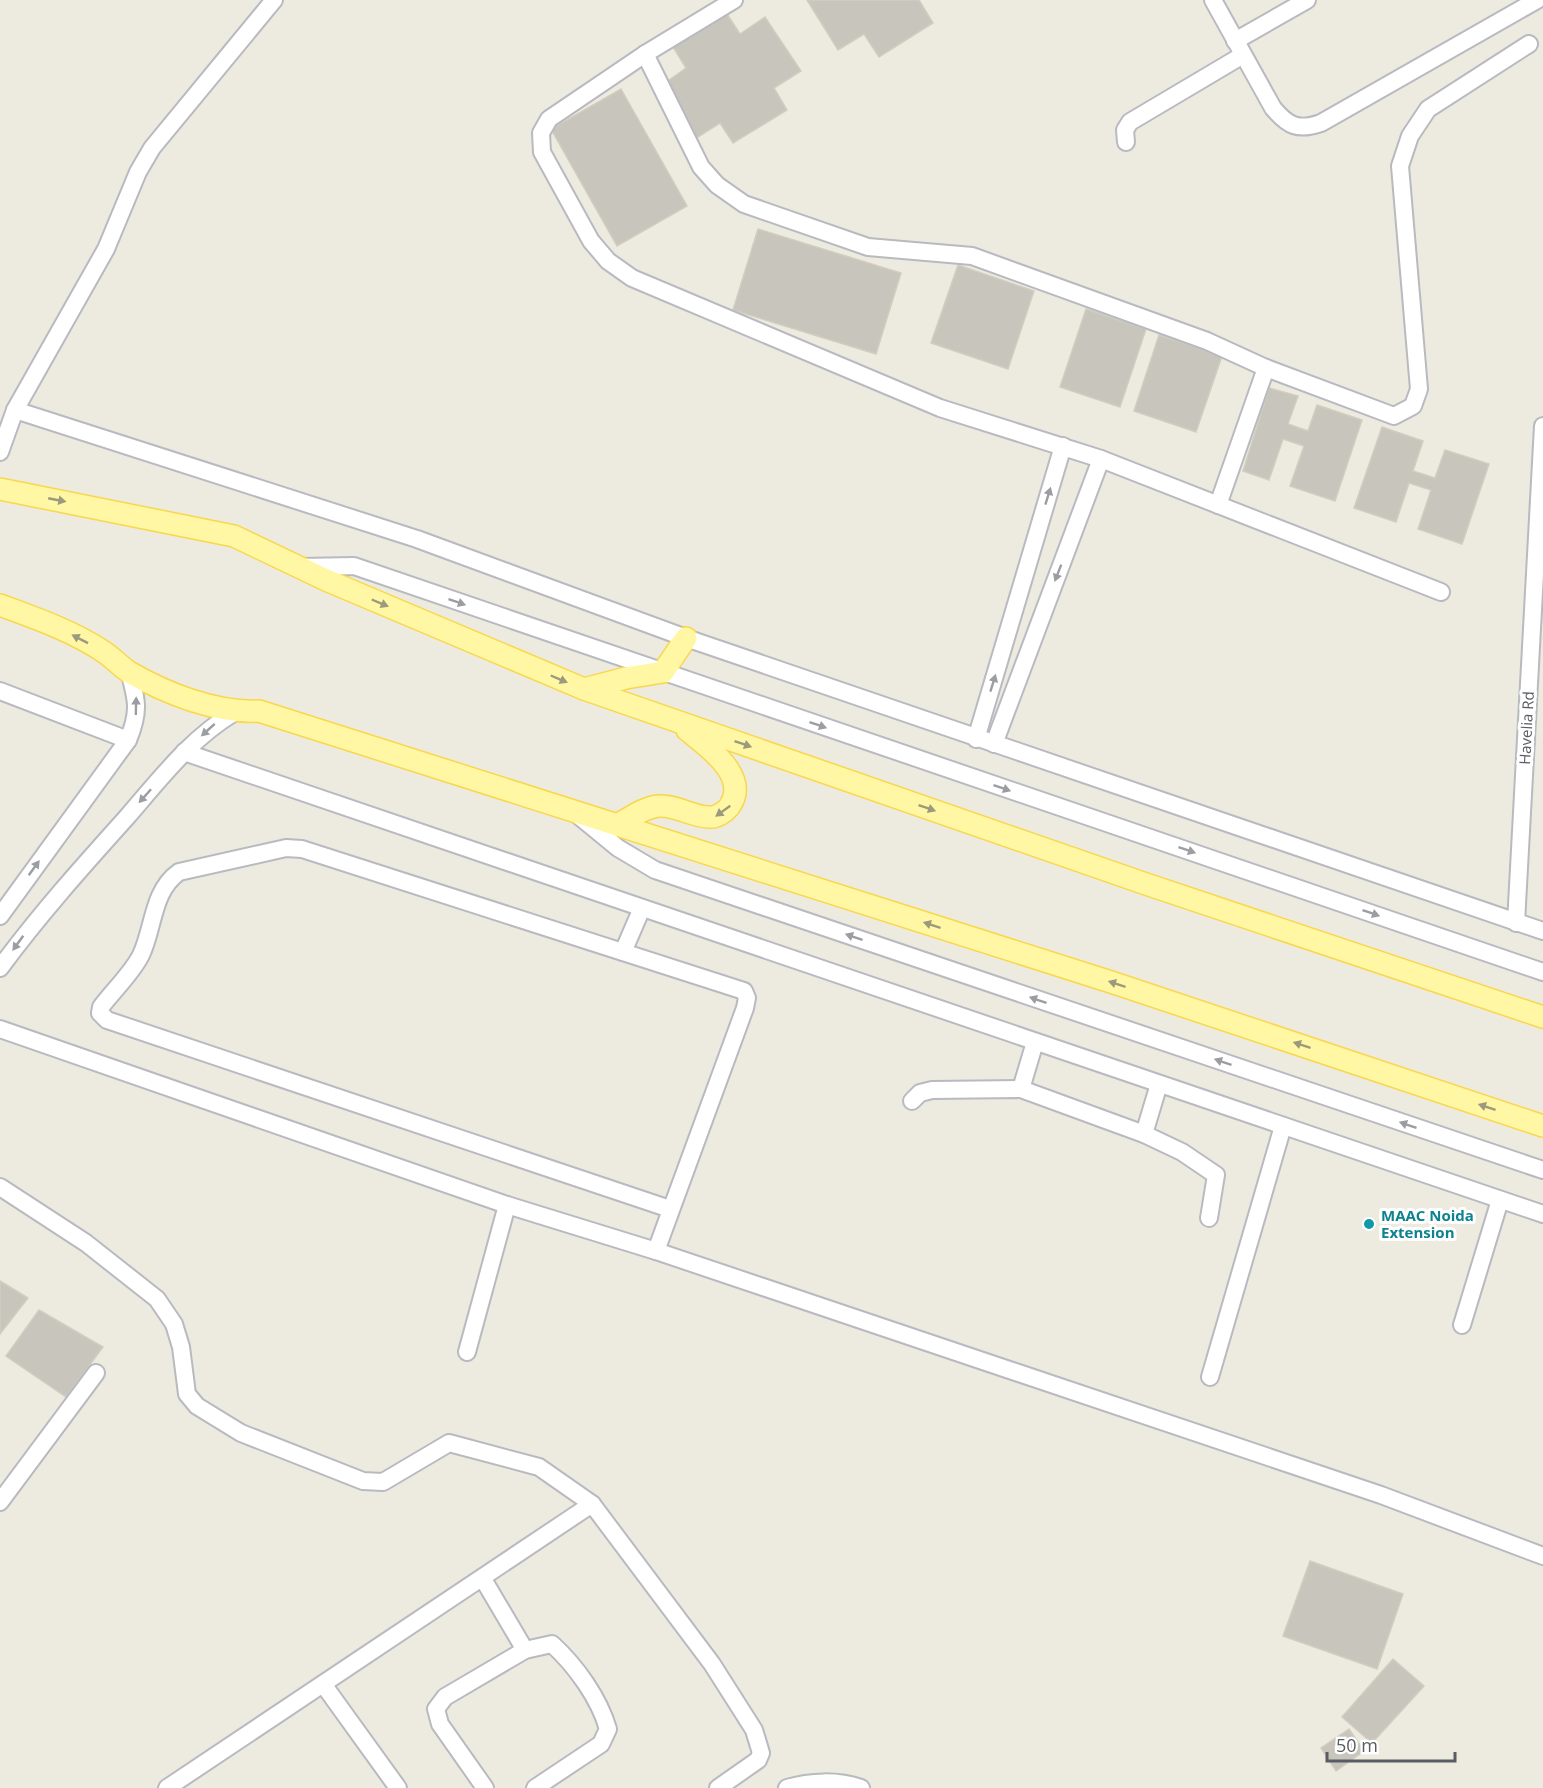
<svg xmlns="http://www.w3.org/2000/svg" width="1543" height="1788" viewBox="0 0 1543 1788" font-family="'Open Sans',sans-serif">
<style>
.building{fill:#c8c5bd;stroke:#d2cdbe;stroke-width:1.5}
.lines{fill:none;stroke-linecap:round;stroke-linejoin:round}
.minor-casing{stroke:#b8bac0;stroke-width:20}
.major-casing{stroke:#f9d74d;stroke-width:24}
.minor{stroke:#fff;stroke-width:16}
.major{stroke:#fff7a3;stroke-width:21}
.oneway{fill:#9b9da1}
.oneway2{fill:#9b9a7c}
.culture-dot{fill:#0f9aa8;stroke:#fff;stroke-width:2}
.labels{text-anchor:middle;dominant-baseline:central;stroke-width:6;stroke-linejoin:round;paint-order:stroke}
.street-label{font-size:15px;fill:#595c62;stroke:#fff}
.culture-label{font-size:15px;font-weight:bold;fill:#0d838f;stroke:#fff;text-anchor:start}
</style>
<rect width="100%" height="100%" fill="#edebe0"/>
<!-- building -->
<g class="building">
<path d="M807,0h112l14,23 -54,34 -15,-23 -26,16z"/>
<path d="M727,14l13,20 25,-17 36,54 -27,17 13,22 -54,33 -13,-20 -25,16 -30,-56 21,-15 -13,-21z"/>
<path d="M621,89l66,117 -70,40 -66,-117z"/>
<path d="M758,229l143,44 -25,81 -143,-44z"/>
<path d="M958,265l76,26 -26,78 -77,-26z"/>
<path d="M1086,309l60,20 -26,78 -60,-20z"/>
<path d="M1159,335l63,21 -26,76 -62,-21z"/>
<path d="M1269,388l29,8 -10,28 20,7 9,-26 45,15 -27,81 -45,-15 14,-40 -21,-7 -14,41 -26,-9z"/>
<path d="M1382,427l41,14 -10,30 22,7 10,-28 44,14 -27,80 -44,-15 13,-39 -22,-7 -13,39 -42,-14z"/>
<path d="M0,1281l28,17 -28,36z"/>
<path d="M39,1310l64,37 -37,50 -60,-41z"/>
<path d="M1310,1561l93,33 -26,75 -94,-33z"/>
<path d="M1393,1659l31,27 -52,57 -30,-26z"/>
<path d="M1349,1729l15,22 -28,20 -15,-23z"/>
</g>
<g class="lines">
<defs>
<g id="minor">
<path d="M734,0l-89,54 -96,65 -8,14 1,19 49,89 17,20 24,17 308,130 161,51 340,133"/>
<path d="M1213,0l60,108c15,18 25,23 48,15l216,-123"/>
<path d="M1235,41l72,-41"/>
<path d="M645,54l56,113 16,18 27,19 124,43 104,9 235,85 59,27 128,48 19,-10 6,-17 -19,-223 10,-30 18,-27 101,-65"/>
<path d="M1126,142l-1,-12 5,-8 113,-67"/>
<path d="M15,410l402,129 269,99 857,293"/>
<path d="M0,452l15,-42 91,-161 32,-77 14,-24 122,-148"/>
<path d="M1218,505l48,-137"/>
<path d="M300,567l54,-1 1189,406"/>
<path d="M0,691l128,49"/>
<path d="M976,739l87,-293"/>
<path d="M994,744l107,-285"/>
<path d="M184,752l1359,462"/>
<path d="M579,816l39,32 37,22 888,300"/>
<path d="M0,916l128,-176c12,-28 9,-40 1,-69"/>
<path d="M1516,923l27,-497"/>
<path d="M623,952l19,-44"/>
<path d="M0,968c39,-53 83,-102 127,-151 33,-38 64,-79 108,-105"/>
<path d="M0,1029l507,176 149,46 725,244 162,61"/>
<path d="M1021,1089l14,-47"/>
<path d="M912,1101l8,-8 12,-3 89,-1 123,45 38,18 34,23 -7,43"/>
<path d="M1144,1134l15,-50"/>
<path d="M0,1187l86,56 71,56 17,25 7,23 6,47 10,12 44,27 122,48 20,1 66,-39 90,24 53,37 120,160 42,66 7,23 -3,7 -40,28"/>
<path d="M656,1251l89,-243 2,-10 -3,-7 -442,-142 -16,-1 -107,24c-27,19 -25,56 -38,83 -9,18 -28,36 -40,52l-1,6 7,7 563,189"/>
<path d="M1462,1325l38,-125"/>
<path d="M467,1352l40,-147"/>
<path d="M1210,1377l73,-251"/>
<path d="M0,1502l96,-129"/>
<path d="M483,1579l42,71"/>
<path d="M323,1684l75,104"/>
<path d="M167,1788l425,-284"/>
<path d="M485,1788l-45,-64 -4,-15 9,-12 80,-47 27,-6c24,22 47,54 56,85l-7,15 -66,44"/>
<path d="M787,1788c23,-7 51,-8 74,0"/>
</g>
<g id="major">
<path d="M0,489l234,47 92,44 258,109 562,195 397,133"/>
<path d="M0,605c35,13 73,26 104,47 9,6 16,14 25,20 38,22 87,41 130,39l852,271 432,144"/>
<path d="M584,689l42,-11 37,-6 23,-34"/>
<path d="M617,825c13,-7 27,-18 42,-19 18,-1 33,11 50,11 7,1 16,-5 20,-10 22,-30 -21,-60 -42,-77"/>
</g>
</defs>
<!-- minor casing -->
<use href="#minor" class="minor-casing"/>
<!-- major casing -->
<use href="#major" class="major-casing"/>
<!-- minor -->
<use href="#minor" class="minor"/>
<!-- major -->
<use href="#major" class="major"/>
</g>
<!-- one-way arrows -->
<defs><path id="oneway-solid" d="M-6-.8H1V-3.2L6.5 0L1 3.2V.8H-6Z" transform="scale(1.5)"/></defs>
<g class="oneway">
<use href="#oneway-solid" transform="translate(1048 496) rotate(-73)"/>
<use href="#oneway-solid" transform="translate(1058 573) rotate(111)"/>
<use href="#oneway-solid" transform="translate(457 602) rotate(19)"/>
<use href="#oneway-solid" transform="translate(993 683) rotate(-73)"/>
<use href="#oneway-solid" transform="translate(136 706) rotate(-89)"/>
<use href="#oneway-solid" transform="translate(818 725) rotate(19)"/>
<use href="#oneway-solid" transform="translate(208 730) rotate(138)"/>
<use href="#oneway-solid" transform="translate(1002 788) rotate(19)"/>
<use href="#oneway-solid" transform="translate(145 796) rotate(132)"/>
<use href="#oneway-solid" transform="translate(1187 850) rotate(19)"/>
<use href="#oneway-solid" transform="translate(34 868) rotate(-54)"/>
<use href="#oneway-solid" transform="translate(1371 913) rotate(19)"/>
<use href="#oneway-solid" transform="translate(854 937) rotate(-161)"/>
<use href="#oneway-solid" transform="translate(18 943) rotate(126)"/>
<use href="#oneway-solid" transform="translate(1038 1000) rotate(-161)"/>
<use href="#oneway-solid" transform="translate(1223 1062) rotate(-161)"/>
<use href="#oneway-solid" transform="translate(1408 1125) rotate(-161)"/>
</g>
<g class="oneway2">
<use href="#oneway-solid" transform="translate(57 500) rotate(11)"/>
<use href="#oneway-solid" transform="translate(380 603) rotate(23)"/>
<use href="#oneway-solid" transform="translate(80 639) rotate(-153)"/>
<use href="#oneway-solid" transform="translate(559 679) rotate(23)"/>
<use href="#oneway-solid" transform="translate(743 744) rotate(19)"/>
<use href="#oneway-solid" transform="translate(927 808) rotate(19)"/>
<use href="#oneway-solid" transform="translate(723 811) rotate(144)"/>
<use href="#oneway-solid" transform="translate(932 925) rotate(-162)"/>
<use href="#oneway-solid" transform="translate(1117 984) rotate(-162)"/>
<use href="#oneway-solid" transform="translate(1302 1045) rotate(-162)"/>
<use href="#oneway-solid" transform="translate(1487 1107) rotate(-162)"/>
</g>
<!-- markers -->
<circle class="culture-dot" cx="1369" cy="1224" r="6"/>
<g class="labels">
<!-- street labels -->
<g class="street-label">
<text transform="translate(1526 728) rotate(-87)">Havelia Rd</text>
</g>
<!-- culture labels -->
<g class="culture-label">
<text x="1381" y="1215">MAAC Noida<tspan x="1381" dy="17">Extension</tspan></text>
</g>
</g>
<!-- scale -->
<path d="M1327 1752v9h128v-9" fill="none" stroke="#595c62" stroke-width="3"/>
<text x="1336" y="1752" font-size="18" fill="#595c62" stroke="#ffffff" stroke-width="4.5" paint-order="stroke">50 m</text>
</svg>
